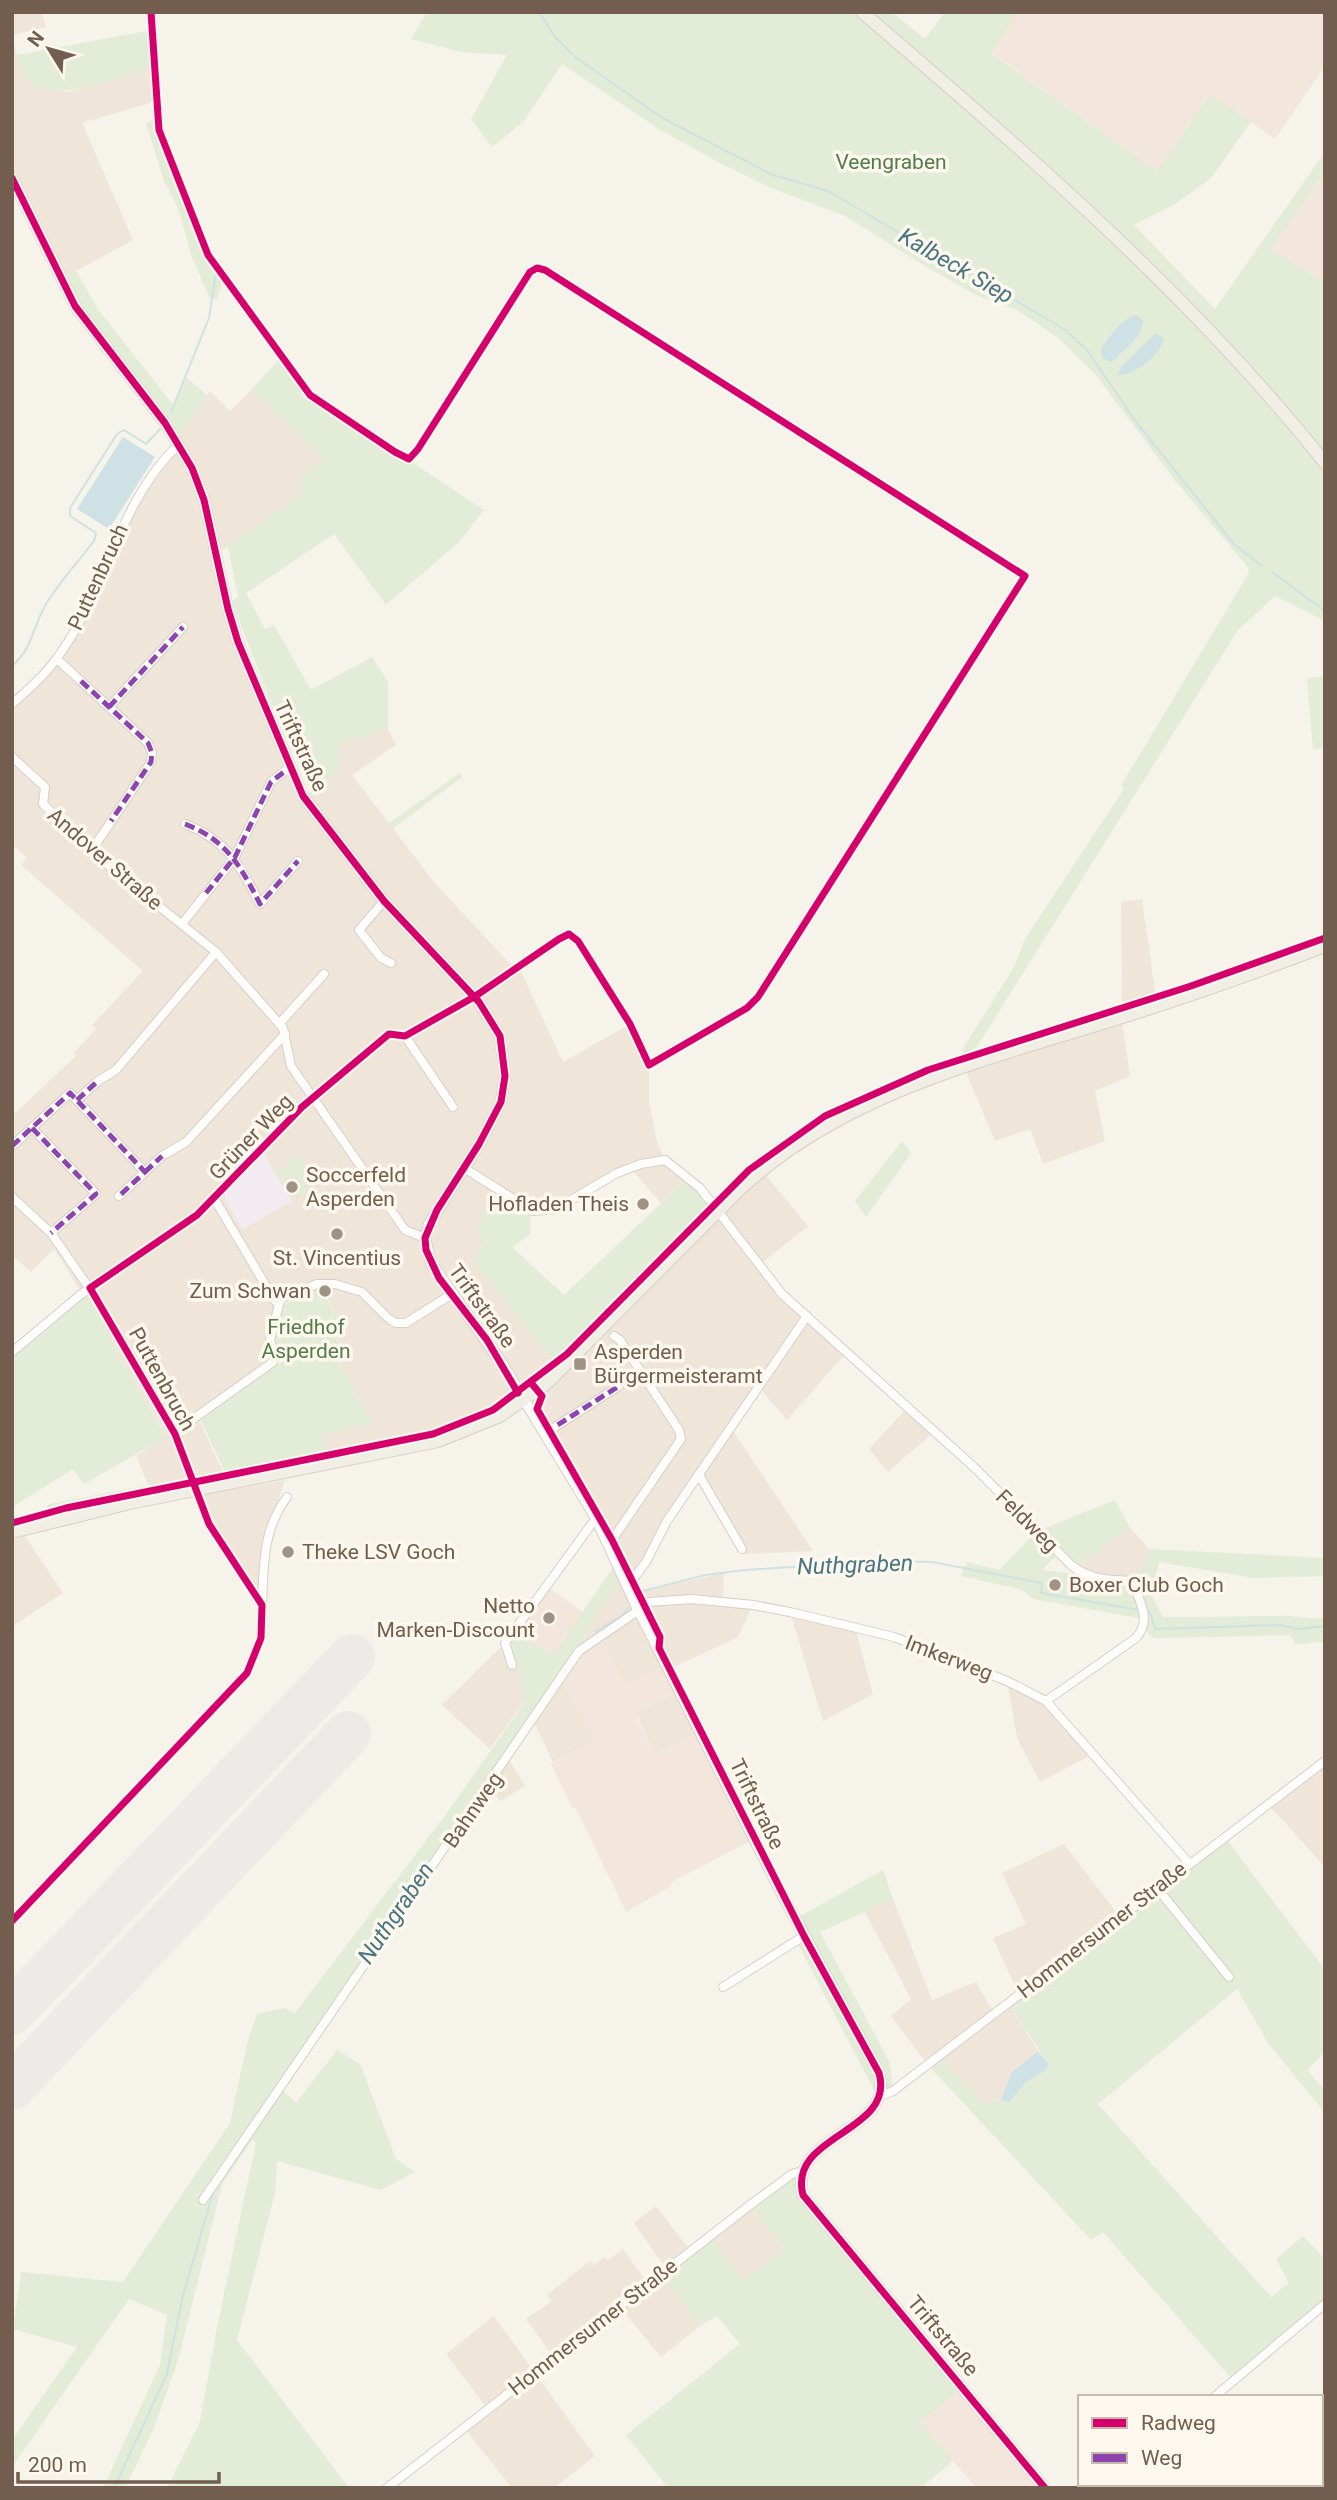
<svg xmlns="http://www.w3.org/2000/svg" width="1337" height="2500" viewBox="0 0 1337 2500" font-family="Roboto,sans-serif">
<style>
.residential{fill:#efe6d9}
.commercial{fill:#f3e6dd}
.education{fill:#f3ebf2}
.green{fill:#e2ecd7}
.water{fill:#cee2e5}
.lines{fill:none;stroke-linecap:round;stroke-linejoin:round}
.stream{stroke:#cee2e5;stroke-width:2}
.runway{stroke:#eeeae8;stroke-width:46}
.minor-casing{stroke:#d5d0ca;stroke-width:10}
.tertiary-casing{stroke:#d5d0ca;stroke-width:12}
.primary-casing{stroke:#d5cec7;stroke-width:14}
.minor{stroke:#fefdfc;stroke-width:8}
.tertiary{stroke:#fefdfc;stroke-width:10}
.primary{stroke:#f1eee6;stroke-width:12}
.quiet{stroke:#8e44ad;stroke-width:5;stroke-dasharray:10 5;stroke-linecap:butt}
.cycleway-casing{stroke:#fdf8ed;stroke-width:11}
.cycleway{stroke:#d6006c;stroke-width:7}
.poi-dot{fill:#a09285;stroke:#fdf8ed;stroke-width:2.5}
.labels{text-anchor:middle;dominant-baseline:central;stroke-width:7;stroke-linejoin:round;paint-order:stroke}
.park-label{font-size:21px;fill:#547c4a;stroke:#fdf8ed}
.street-label{font-size:21px;fill:#725d4e;stroke:#fdf8ed}
.poi-label{font-size:21px;fill:#725d4e;stroke:#fdf8ed;text-anchor:start}
.water-label{font-size:23px;font-style:italic;fill:#497584;stroke:#fdf8ed}
</style>
<rect width="100%" height="100%" fill="#f6f3eb"/>
<!-- residential -->
<g class="residential">
<path d="M12,12h29l5,15 -34,8z"/>
<path d="M12,39l12,38 10,9 33,6 88,-26 2,35 -75,22 51,117 -68,37 -53,-108z"/>
<path d="M251,390l73,69 -27,24 7,9 -90,64 28,107 56,138 44,-34 -5,-23 51,-15 8,16 -44,30 82,107 80,86 4,-3 45,97 67,-38 19,41v36l8,41 8,18 22,19 -26,24 -31,-35 -74,41 -72,15 1,18 -13,18 80,98 -7,7 13,17 78,-83 128,-126 44,53 -50,40 89,86 -60,68 -28,-33 -28,41 82,123 -69,3 -45,-79 -65,103 -9,2 9,19 9,-8 81,-18 -1,29 30,3 -15,32 -68,32 -3,-4 -42,19 -46,-33 9,-23 35,-51 -105,-183 -26,16 -59,24 -106,22 -4,-22 50,-12 -20,-30 3,-3 -17,-22 -3,-52 -18,-35 -35,16 -18,52 6,6v7l-75,52 35,77 54,-10 -12,36 -11,89 -53,-81 -19,-42 -39,9 -15,-35 30,-20 -60,-104 -3,-7 6,-3 -19,-33 -8,4 -28,-44 -23,23 -19,-17v-139l64,-60 -2,-3 22,-24 -4,-4 51,-54 -122,-106 6,-7 -15,-14v-140l53,-58 50,-104 47,-82 48,-69 20,20z"/>
<path d="M1142,899l14,98 -34,11 -1,-106z"/>
<path d="M1122,1022l8,54 -35,15 10,50 -62,23 -13,-35 -35,12 -29,-69z"/>
<path d="M908,1407l27,24 -47,41 -19,-23z"/>
<path d="M1130,1528l19,21 -9,22 -8,10 -31,-2 -26,-11z"/>
<path d="M25,1536l38,57 -49,32 -2,-85z"/>
<path d="M790,1612l65,16 18,66 -50,27z"/>
<path d="M505,1643l13,26 6,33 -34,47 -48,-44z"/>
<path d="M561,1678l33,64 -41,20 -20,-42z"/>
<path d="M1007,1681l39,20 49,52 -55,29 -23,-44z"/>
<path d="M681,1690l20,41 -47,24 -19,-43z"/>
<path d="M508,1758l17,28 -25,15 -11,-15z"/>
<path d="M1325,1761v103l-2,1 -55,-61z"/>
<path d="M1064,1844l56,73 -101,78 -26,-57 33,-14 -24,-51z"/>
<path d="M893,1899l39,101 44,-18 18,31 14,-10 30,48 -27,22 -10,27 -18,3 -43,-47 -12,9 -37,-49 20,-17 -46,-87z"/>
<path d="M750,2205l34,43 -39,32 -36,-43z"/>
<path d="M656,2206l35,46 -24,18 -33,-47z"/>
<path d="M623,2249l25,35 13,-9 39,51 -39,31 -41,-50 -66,51 -28,-39 26,-18 -5,-6 43,-34 4,4 10,-8 3,4z"/>
<path d="M494,2316l101,140 -41,32h-42l-48,-60 24,-19 -42,-55z"/>
</g>
<!-- commercial -->
<g class="commercial">
<path d="M1018,12h307v54l-50,73 -65,-45 -53,77 -166,-119z"/>
<path d="M1325,170v112l-54,-32z"/>
<path d="M546,1586l37,26 -30,43 -40,-24z"/>
<path d="M599,1635l26,48 43,-18 13,25 -46,22 5,14 14,29 47,-24 53,108 -82,43 -1,4 -45,26 -50,-104 -3,1 -22,-45 42,-22 -32,-64 18,-27z"/>
<path d="M963,2388l82,100h-68l-59,-66z"/>
</g>
<!-- education -->
<path class="education" d="M263,1153l29,48 -50,28 -17,-30v-5z"/>
<!-- green -->
<g class="green">
<path d="M427,12h426l204,176 144,142 124,140v151l-50,-25 -37,34 -267,426 -11,4 5,-15 49,-78 11,-28 99,-150 -2,-5 124,-206 3,-6 -2,-6 -70,-83 -82,-109 -38,-37 -40,-27 -41,-15 -46,-26 -85,-53 -76,-29 -51,-25 -56,-31 -100,-67 -39,58 -31,25 -21,-28 36,-64 -45,-3 -51,-13z"/>
<path d="M872,12h20l33,27 20,-27h73l-27,41 166,118 53,-77 41,28 -40,56 -36,26 -41,21 81,84 110,-157v18l-54,80 54,32v171l-110,-126 -109,-108z"/>
<path d="M152,30l3,36c-28,8 -111,44 -131,11 -3,-6 -5,-15 -7,-22z"/>
<path d="M158,118l1,12c18,49 34,103 65,146l-7,24 -8,-3 -17,-40 -14,-49 -14,-27 -18,-58z"/>
<path d="M76,271l21,37 76,97 12,-29 22,19 -29,42 -90,-121 -23,-39z"/>
<path d="M282,356l28,39 174,115 -26,33 -72,62 -52,-71 -88,59 19,36 9,-4 37,65 61,-33 16,25v47l-50,15 4,23 -31,24 -30,-63 -49,-126 6,-5 -10,-51 76,-54 -8,-9 28,-24 -73,-69z"/>
<path d="M1325,676v71l-12,3 -6,-72z"/>
<path d="M460,773l2,4 -71,53 -2,-7z"/>
<path d="M902,1141l9,12 -45,64 -11,-16z"/>
<path d="M299,1152l10,20 -1,26 -8,-5 -8,4 -8,-15 8,-5 10,15 -9,-17 7,-9 -18,16 -5,-8z"/>
<path d="M687,1179l26,25 -164,166 -4,-5 6,-7 -79,-98 13,-17 -9,-11 7,-8 -2,-3 16,-29 33,18 1,24 -19,13 52,48z"/>
<path d="M313,1289l9,2 14,24 3,52 18,23 -4,3 21,29 -51,12 4,22 -100,20 -28,-59 76,-53h5l2,-3c-17,-14 -4,-39 2,-56z"/>
<path d="M80,1295l16,3 13,23 -6,4 3,7 60,105 -82,47 -11,-15 -61,38v-155z"/>
<path d="M149,1485l2,6 -85,17 -54,15v-4l30,-8 7,-7z"/>
<path d="M1115,1500l15,28 -55,40 -16,-15 -17,17 90,11 8,-10 9,-22 176,9v18l-71,2 -95,-16 -8,32 12,23c40,1 78,-1 118,-1 15,-1 28,4 44,2v24l-30,2 -5,-9 -136,3 -10,-9v-10l-111,-20 -10,-9 -62,-14 6,-14 32,8 38,-39z"/>
<path d="M614,1566l7,14 -33,48 -9,23 -298,437 15,15 41,-53 23,14 36,95 19,13 -34,18 -104,-29 -2,32 -38,147 112,148h-182l33,-66 17,-95 39,-184 -3,-4 -31,45 -44,176 -25,70 -28,58h-22l57,-123 7,-50 -38,-16 -117,168v-27l65,-93 -64,-18 8,-57 102,10 107,-159 18,-83 9,-26 27,-6 11,5 155,-204 74,-106 -6,-34 -13,-26 8,-12 40,24z"/>
<path d="M1224,1836l101,134v82l-18,18 18,21v22l-57,-70 -31,-54 -139,115 173,193 18,-14 -13,-24 27,-23 22,23v42l-93,78 -129,-147 -12,8 -163,-175 12,-9 43,47 18,-3 8,3 16,-20 21,-13 -3,-14 -35,-53z"/>
<path d="M883,1870l10,29 -73,33 70,131 3,28 -18,1 -79,-152 8,-4 -9,-17z"/>
<path d="M802,2171l-1,17 162,200 -44,34 34,39 -32,27h-253l-42,-53 114,-91 -23,-28 -17,10 -39,-51 48,-38 36,42 39,-31 -34,-43z"/>
<path d="M1112,2484h209l4,4h-218z"/>
</g>
<!-- water -->
<g class="water">
<path d="M1137,315l6,6c0,16 -21,30 -31,41l-10,-4 -1,-9c7,-11 22,-32 36,-34z"/>
<path d="M1156,333l8,5c-3,17 -29,37 -46,37l3,-8z"/>
<path d="M123,437l32,20 -46,72 -32,-20z"/>
<path d="M1038,2051l11,13 -3,6 -21,13 -16,20 -8,-3 10,-27z"/>
</g>
<g class="lines">
<!-- stream -->
<g class="stream">
<path d="M539,12l16,25 17,17"/>
<path d="M575,57l89,62 109,56 55,16 236,138 23,21 49,72 98,122 28,22"/>
<path d="M171,412l38,-94 7,-45"/>
<path d="M1272,572l53,39"/>
<path d="M12,666c21,-18 21,-40 34,-62 14,-23 32,-42 48,-63l2,-8 -26,-17v-8l47,-74 7,-4 22,14 14,-15"/>
<path d="M643,1591l62,-16 40,-5 137,-9 50,1 110,21 -1,10 98,17"/>
<path d="M1147,1611l3,1 5,17 124,-4 19,4 27,-3"/>
<path d="M596,1631l27,-16 6,-8"/>
<path d="M114,2488l53,-114 16,-79 30,-102"/>
</g>
<!-- runway -->
<g class="runway">
<path d="M12,2012l340,-355"/>
<path d="M12,2087l336,-353"/>
</g>
<defs>
<g id="minor">
<path d="M57,659l91,84 4,10 -1,9 -59,88"/>
<path d="M12,704c16,-14 33,-29 45,-46 49,-65 60,-155 121,-213"/>
<path d="M109,707l74,-80"/>
<path d="M12,757l33,30 -2,17 61,58 112,90 67,76 8,38 114,164 20,8"/>
<path d="M185,824c42,16 56,43 75,80l38,-43"/>
<path d="M384,901l-25,29 22,28 10,5"/>
<path d="M182,924l53,-67 36,-75 18,-14"/>
<path d="M279,1024l45,-50"/>
<path d="M405,1036l48,71"/>
<path d="M77,1100l21,-19 18,-11 100,-118"/>
<path d="M32,1128l64,66 -45,39"/>
<path d="M12,1146l58,-53 75,79 -26,24"/>
<path d="M464,1168l69,43 23,-2 61,-36 24,-9 24,-4 35,28 82,106 194,175 95,96c19,15 38,15 61,16 8,21 20,39 4,57l-90,63"/>
<path d="M145,1172l17,-16 24,-14 99,-108"/>
<path d="M12,1197l39,36 45,65 79,136 34,90 53,81"/>
<path d="M215,1200l60,101 42,-17h18l27,8 27,27 7,4h10l46,-29"/>
<path d="M12,1352l68,-57 117,-80 105,-108 87,-73 16,2 69,-39"/>
<path d="M171,1428l18,-6 84,-60 2,-5 -5,-17 10,-40"/>
<path d="M544,1434l75,-48"/>
<path d="M699,1475l43,74"/>
<path d="M608,1546l73,-107 -2,-9 -59,-90 -6,-4"/>
<path d="M625,1582l9,-4 12,-16 21,-41 140,-205"/>
<path d="M635,1603l57,-4 61,6 37,7 104,25 113,44 39,20 143,162"/>
<path d="M262,1605c2,-40 0,-74 25,-108"/>
<path d="M512,1665l-7,-22 91,-125"/>
<path d="M1157,1888l72,89"/>
<path d="M723,1987l81,-51"/>
<path d="M879,2097l14,-6 432,-330"/>
<path d="M203,2200l376,-549 60,-41"/>
<path d="M1214,2397l111,-93"/>
<path d="M387,2488l363,-283 42,-31 10,-3"/>
<path d="M1107,2488l5,-4"/>
</g>
<path id="tertiary" d="M12,178l63,128 90,117 27,45 12,32 24,109 10,33 65,154 81,105 95,101 21,34 5,40 -4,26 -22,42 -50,80 -4,14 6,25 72,102 93,153 39,85 147,291 97,179c17,60 -92,61 -76,122l242,293"/>
<g id="primary">
<path d="M862,12c164,141 328,281 463,451"/>
<path d="M12,1532l118,-29 308,-62 62,-25 48,-34 192,-193c103,-95 238,-127 369,-168 73,-22 145,-48 216,-75"/>
</g>
</defs>
<!-- minor casing -->
<use href="#minor" class="minor-casing"/>
<!-- tertiary casing -->
<use href="#tertiary" class="tertiary-casing"/>
<!-- primary casing -->
<use href="#primary" class="primary-casing"/>
<!-- minor -->
<use href="#minor" class="minor"/>
<!-- tertiary -->
<use href="#tertiary" class="tertiary"/>
<!-- primary -->
<use href="#primary" class="primary"/>
<!-- quiet -->
<g class="quiet">
<path d="M81,681l67,62 4,10 -1,9 -40,59"/>
<path d="M109,707l74,-80"/>
<path d="M185,824c42,16 56,43 75,80l38,-43"/>
<path d="M206,893l29,-36 36,-75 18,-14"/>
<path d="M77,1100l21,-19"/>
<path d="M32,1128l64,66 -45,39"/>
<path d="M12,1146l58,-53 75,79 -26,24"/>
<path d="M145,1172l17,-16"/>
<path d="M545,1433l74,-47"/>
</g>
<defs>
<g id="cycleway">
<path d="M12,178l63,128 90,117 27,45 12,32 24,109 10,33 65,154 81,105 95,101 21,34 5,40 -4,26 -22,42 -42,66 -12,28 1,12 13,28 48,62 31,53"/>
<path d="M532,1384l10,12 -5,13 75,131 48,97 -1,11 145,288 75,137c17,60 -92,61 -76,122l242,293"/>
<path d="M12,1523l54,-15 367,-74 60,-24 74,-56 182,-184 76,-54 103,-46 263,-84 134,-48"/>
<path d="M12,1921l235,-248 14,-35 1,-33 -53,-81 -34,-90 -85,-146 107,-73 105,-108 87,-73 16,2 69,-39 85,-58 10,-5 9,7 52,83 19,41 98,-57 11,-11 267,-421 -480,-306 -8,-2 -7,4 -112,177 -9,10 -14,-7 -85,-57 -102,-140 -49,-125 -8,-118"/>
</g>
</defs>
<!-- cycleway casing -->
<use href="#cycleway" class="cycleway-casing"/>
<!-- cycleway -->
<use href="#cycleway" class="cycleway"/>
</g>
<!-- markers -->
<g class="poi-dot">
<circle cx="292" cy="1187" r="7"/>
<circle cx="643" cy="1204" r="7"/>
<circle cx="337" cy="1234" r="7"/>
<circle cx="325" cy="1291" r="7"/>
<rect x="573" y="1357" width="14" height="14" rx="3.5"/>
<circle cx="288" cy="1552" r="7"/>
<circle cx="1055" cy="1585" r="7"/>
<circle cx="549" cy="1618" r="7"/>
</g>
<g class="labels">
<!-- park labels -->
<g class="park-label">
<text x="891" y="162">Veengraben</text>
<text x="306" y="1327">Friedhof<tspan x="306" dy="24">Asperden</tspan></text>
</g>
<!-- street labels -->
<g class="street-label">
<text transform="translate(98 577) rotate(-65)">Puttenbruch</text>
<text transform="translate(301 746) rotate(65)">Triftstraße</text>
<text transform="translate(105 859) rotate(41)">Andover Straße</text>
<text transform="translate(251 1137) rotate(-46)">Grüner Weg</text>
<text transform="translate(482 1306) rotate(54)">Triftstraße</text>
<text transform="translate(162 1379) rotate(61)">Puttenbruch</text>
<text transform="translate(1027 1521) rotate(45)">Feldweg</text>
<text transform="translate(949 1658) rotate(21)">Imkerweg</text>
<text transform="translate(757 1804) rotate(64)">Triftstraße</text>
<text transform="translate(473 1810) rotate(-55)">Bahnweg</text>
<text transform="translate(1102 1930) rotate(-38)">Hommersumer Straße</text>
<text transform="translate(593 2327) rotate(-38)">Hommersumer Straße</text>
<text transform="translate(943 2336) rotate(50)">Triftstraße</text>
</g>
<!-- poi labels -->
<g class="poi-label">
<text x="306" y="1175">Soccerfeld<tspan x="306" dy="24">Asperden</tspan></text>
<text x="629" y="1204" text-anchor="end">Hofladen Theis</text>
<text x="337" y="1258" text-anchor="middle">St. Vincentius</text>
<text x="311" y="1291" text-anchor="end">Zum Schwan</text>
<text x="594" y="1352">Asperden<tspan x="594" dy="24">Bürgermeisteramt</tspan></text>
<text x="302" y="1552">Theke LSV Goch</text>
<text x="1069" y="1585">Boxer Club Goch</text>
<text x="535" y="1606" text-anchor="end">Netto<tspan x="535" dy="24">Marken-Discount</tspan></text>
</g>
<!-- water labels -->
<g class="water-label">
<text transform="translate(956 266) rotate(30)">Kalbeck Siep</text>
<text transform="translate(855 1565) rotate(-2)">Nuthgraben</text>
<text transform="translate(396 1913) rotate(-56)">Nuthgraben</text>
</g>
</g>
<!-- border -->
<rect width="1337" height="2500" fill="none" stroke="#725d4e" stroke-width="28"/>
<!-- legend -->
<rect x="1078" y="2395" width="245" height="91" fill="#fdf8ed" stroke="#c5baad" stroke-width="2"/>
<rect x="1092" y="2418" width="35" height="10" fill="#d6006c" stroke="#c5baad" stroke-width="2"/>
<text x="1141" y="2430" font-size="21" fill="#725d4e">Radweg</text>
<rect x="1092" y="2453" width="35" height="10" fill="#8e44ad" stroke="#c5baad" stroke-width="2"/>
<text x="1141" y="2465" font-size="21" fill="#725d4e">Weg</text>
<!-- north arrow -->
<g transform="translate(49 49) rotate(307)" stroke="#fdf8ed" stroke-width="5" paint-order="stroke">
<path d="M0-5L12 26L0 18L-12 26Z" fill="#725d4e"/>
<text y="-10" font-size="19" font-weight="bold" text-anchor="middle" fill="#725d4e">N</text>
</g>
<!-- scale -->
<path d="M18 2472v10h201v-10" fill="none" stroke="#725d4e" stroke-width="3.5"/>
<text x="28" y="2472" font-size="21" fill="#725d4e" stroke="#fdf8ed" stroke-width="5" paint-order="stroke">200 m</text>
</svg>
